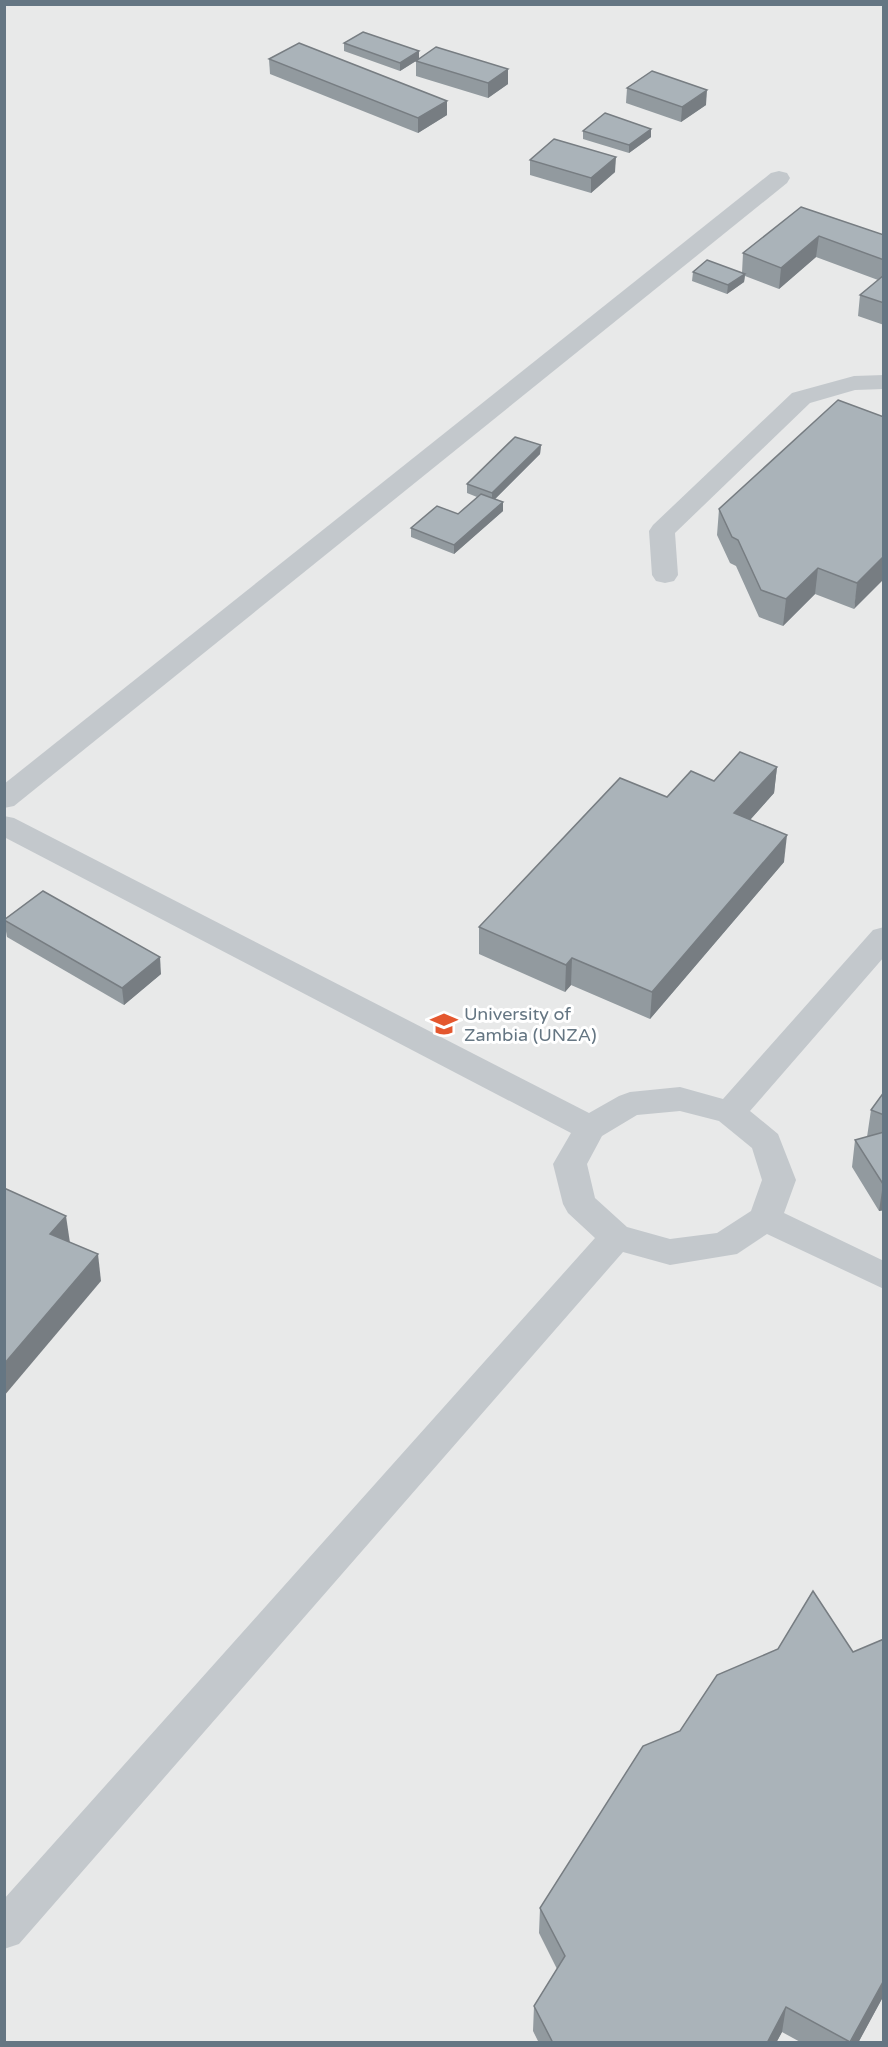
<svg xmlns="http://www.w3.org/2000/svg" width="888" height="2047" viewBox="0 0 888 2047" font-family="'Varela Round',sans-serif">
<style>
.built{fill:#e8e9e9}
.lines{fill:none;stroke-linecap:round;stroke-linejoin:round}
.lane{fill:#c3c8cc;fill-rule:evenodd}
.wall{fill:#929a9f}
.shaded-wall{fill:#777d82}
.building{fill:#aab3b9;stroke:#777d82;stroke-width:1.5}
.labels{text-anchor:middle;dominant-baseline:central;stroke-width:6;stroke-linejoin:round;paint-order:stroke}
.poi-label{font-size:18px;fill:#657683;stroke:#fff;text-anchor:start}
</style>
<rect width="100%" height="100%" fill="#fafaf8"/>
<!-- built -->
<rect class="built" x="5" y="5" width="878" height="2037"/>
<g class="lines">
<!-- lane -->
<g class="lane">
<path d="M779,171l8,2 3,5 -3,5 -773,623 -10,2v-24l767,-611z"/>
<path d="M884,375v14l-29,1 -45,13 -135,130 3,42 -4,6 -9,2 -9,-2 -4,-6 -3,-44 4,-6 139,-132 62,-17z"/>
<path d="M4,816l10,2 575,295 30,-17 11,-4 50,-5 43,12 150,-169 11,-3v30l-134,154 28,23 18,46 -12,33 100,48v28l-117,-55 -30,20 -67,11 -47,-13 -604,692 -15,5v-50l591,-661 -27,-25 -5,-9 -10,-40 18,-31 -567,-296zM680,1111l39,10 33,27 10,32 -11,31 -34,22 -47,6 -43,-12 -32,-29 -8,-34 15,-28 35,-21z"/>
</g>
</g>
<!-- wall -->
<g class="wall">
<path d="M344,43l75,8v8l89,10v15l-20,14 -72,-22v-15l-16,10 -56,-20z"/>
<path d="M269,59l178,42v14l-29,18 -148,-59z"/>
<path d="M627,88l79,17 -25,17 -55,-19z"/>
<path d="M651,129v8l-22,16 -46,-14v-8z"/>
<path d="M530,160l85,12 -24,21 -61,-18z"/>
<path d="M801,207l83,28v90l-26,-9 2,-21 18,-15 -62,-23 -37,32 -34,-13 -1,6 -17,12 -35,-13 1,-9 49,1 1,-20z"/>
<path d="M884,417l-30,192 -39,-15 -32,32 -24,-9 -23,-51 -6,-3 -13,-28 2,-26z"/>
<path d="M541,445l-1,9 -45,45 8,12 -49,43 -43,-17v-9l47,-14 19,-17 -10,-4v-9z"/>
<path d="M777,767l-3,26 -24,27 34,42 -134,157 -79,-34 -6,7 -86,-38v-27l188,-130 47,-16z"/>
<path d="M4,920l157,54 -37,31 -117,-68z"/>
<path d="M884,1092v118l-5,1 -27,-44 3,-27 12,-3 4,-27z"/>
<path d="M540,1908l344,87 -26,48h-56l-20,-11 -6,11h-237l-6,-12 1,-25 23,-37 -18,-36z"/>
</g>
<!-- shaded-wall -->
<g class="shaded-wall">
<path d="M419,51v8l-19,12v-8z"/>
<path d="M508,69v15l-20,14v-15z"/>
<path d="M707,90l-1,15 -25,17 1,-15z"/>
<path d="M447,101v14l-29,18v-15z"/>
<path d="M651,129v8l-22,16v-8z"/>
<path d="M616,157l-1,15 -24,21v-15z"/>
<path d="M819,236l-3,21 -37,32 2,-21z"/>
<path d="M745,274l-1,8 -17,12 1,-9z"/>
<path d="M541,445l-1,9 -48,48v-9z"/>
<path d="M503,502v9l-49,43v-9z"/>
<path d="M884,556v23l-30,30 3,-26z"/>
<path d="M818,568l-3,26 -32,32 3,-27z"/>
<path d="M777,767l-3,26 -42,47 2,-27z"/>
<path d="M787,835l-3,27 -134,157 2,-27z"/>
<path d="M160,957l1,17 -37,31 -2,-17z"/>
<path d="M572,958l-1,27 -6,7 1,-27z"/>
<path d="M883,1184l1,26 -5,1z"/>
<path d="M66,1216l4,27 -20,-9z"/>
<path d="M98,1254l3,27 -97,115v-32z"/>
<path d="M884,1980v15l-26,48h-8z"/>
<path d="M786,2007l-4,25 -6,11h-9z"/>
</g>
<!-- building -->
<g class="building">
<path d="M363,32l56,19 -19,12 -56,-20z"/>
<path d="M299,43l148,58 -29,17 -149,-59z"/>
<path d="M436,47l72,22 -20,14 -72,-22z"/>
<path d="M652,71l55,19 -25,17 -55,-19z"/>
<path d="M605,113l46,16 -22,16 -46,-14z"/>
<path d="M554,139l62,18 -25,21 -61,-18z"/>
<path d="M801,207l83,28v25l-65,-24 -38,32 -38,-15z"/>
<path d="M707,260l38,14 -17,11 -35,-13z"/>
<path d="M884,275v28l-24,-8z"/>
<path d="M838,400l46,17v139l-27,27 -39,-15 -32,31 -25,-9 -23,-50 -6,-3 -13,-28z"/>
<path d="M515,437l26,8 -49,48 -25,-9z"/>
<path d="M481,494l22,8 -49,43 -43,-17 26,-22 21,8z"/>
<path d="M740,752l37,15 -43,46 53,22 -135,157 -80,-34 -6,7 -87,-38 141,-149 47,19 24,-26 23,10z"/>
<path d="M43,891l117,66 -38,31 -118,-68z"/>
<path d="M884,1092v23l-13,-5z"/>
<path d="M884,1132v52h-1l-28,-44z"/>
<path d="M4,1188l62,28 -16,18 48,20 -94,110z"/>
<path d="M813,1591l40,61 31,-13v341l-34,62 -64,-35 -19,36h-214l-19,-37 31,-50 -25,-48 103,-162 37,-15 37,-56 61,-26z"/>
</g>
<!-- icons -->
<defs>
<symbol id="university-bare" viewBox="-9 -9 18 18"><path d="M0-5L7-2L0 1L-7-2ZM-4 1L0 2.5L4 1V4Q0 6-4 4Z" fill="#e4572e" stroke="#fff" stroke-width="2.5" paint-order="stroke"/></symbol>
</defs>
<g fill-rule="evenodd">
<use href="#university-bare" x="425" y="1005" width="38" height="38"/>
</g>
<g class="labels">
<!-- poi labels -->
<g class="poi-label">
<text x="464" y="1014">University of<tspan x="464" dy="21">Zambia (UNZA)</tspan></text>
</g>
</g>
<!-- border -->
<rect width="888" height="2047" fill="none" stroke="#657683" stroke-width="12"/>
</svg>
